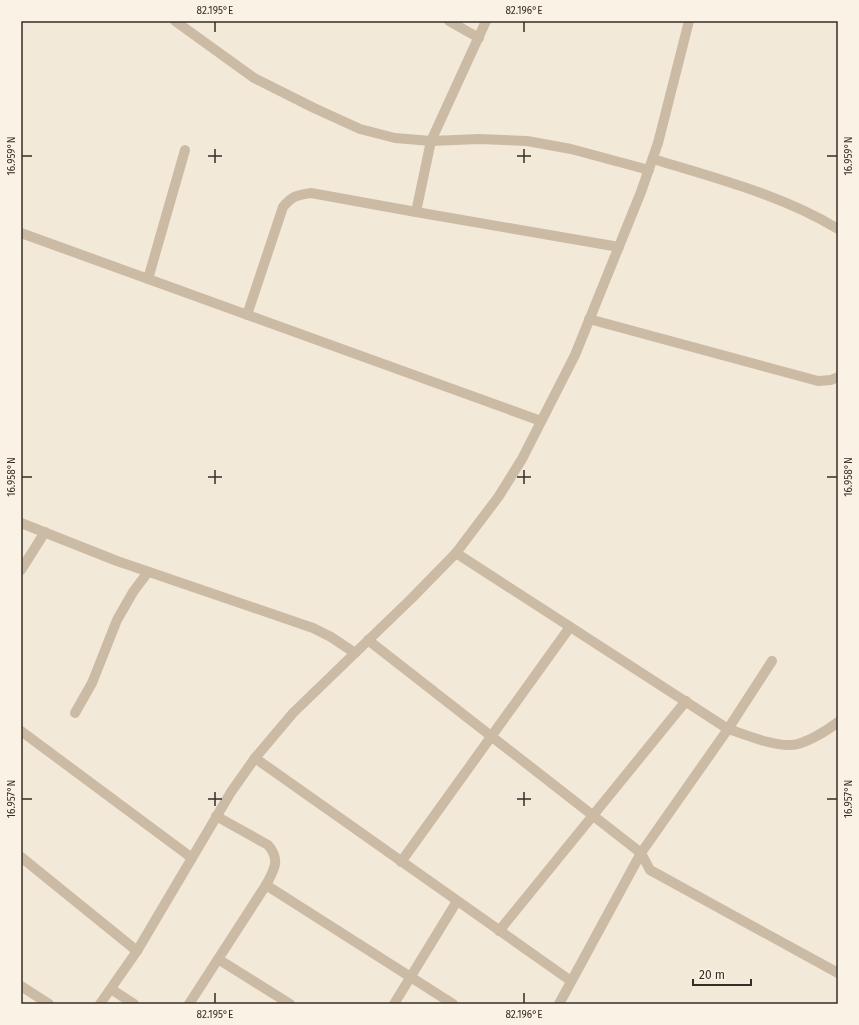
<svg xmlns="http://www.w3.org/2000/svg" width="859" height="1025" viewBox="0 0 859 1025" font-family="'Fira Sans',sans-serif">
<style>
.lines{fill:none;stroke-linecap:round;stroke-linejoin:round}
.minor{stroke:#ccbba4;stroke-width:10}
.ticks{fill:none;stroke:#372d26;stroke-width:1.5}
.neatline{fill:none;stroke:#372d26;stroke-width:1.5}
.ticks-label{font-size:10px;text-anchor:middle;fill:#372d26}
</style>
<rect width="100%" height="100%" fill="#f3e9d9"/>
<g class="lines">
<!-- minor -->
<g class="minor">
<path d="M175,21l79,57 60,30 46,21 35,9 36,3 48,-2 48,2 44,8 78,21"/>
<path d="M449,21l30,17"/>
<path d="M653,159c62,19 129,36 185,70"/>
<path d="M416,212l15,-71 55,-120"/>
<path d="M21,233l520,188"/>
<path d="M148,279l37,-129"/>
<path d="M247,315l36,-108c9,-11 14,-12 28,-14l105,19 203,35"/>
<path d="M589,319l229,62 13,-1 7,-3"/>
<path d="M21,523l96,38 196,67 18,9 24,16"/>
<path d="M456,553l272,176c19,6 44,17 63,16 13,0 37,-15 47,-23"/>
<path d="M21,570l24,-38"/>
<path d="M368,640l273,213 9,17 188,103"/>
<path d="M75,713l17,-30 25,-63 16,-28 15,-20"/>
<path d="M21,731l171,127"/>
<path d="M255,758l316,223"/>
<path d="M21,857l116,94"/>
<path d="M401,862l169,-235"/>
<path d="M266,885l187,119"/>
<path d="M499,931l187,-230"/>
<path d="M218,959l72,45"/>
<path d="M21,986l28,18"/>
<path d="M111,989l23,15"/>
<path d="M100,1004l37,-53 94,-159 24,-34 38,-45 119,-115 44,-45 43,-57 23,-37 53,-104 66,-163 17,-49 31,-122"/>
<path d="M189,1004l77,-119c8,-15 15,-25 2,-40l-52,-29"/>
<path d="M394,1004l63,-103"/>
<path d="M559,1004l82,-151 87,-124 44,-68"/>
</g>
</g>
<!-- ticks -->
<path class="ticks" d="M215,22v10M524,22v10M215,149v14M524,149v14M22,156h10M208,156h14M517,156h14M827,156h10M215,470v14M524,470v14M22,477h10M208,477h14M517,477h14M827,477h10M215,792v14M524,792v14M22,799h10M208,799h14M517,799h14M827,799h10M215,993v10M524,993v10"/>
<!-- border -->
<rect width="859" height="1025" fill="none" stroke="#faf3e5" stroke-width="44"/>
<!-- scale -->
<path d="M693 979v6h58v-6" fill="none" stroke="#372d26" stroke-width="2"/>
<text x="699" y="979" font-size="12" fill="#372d26" stroke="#faf3e5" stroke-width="3" paint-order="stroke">20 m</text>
<rect x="22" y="22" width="815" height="981" class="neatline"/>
<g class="ticks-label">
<text x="215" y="14">82.195°E</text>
<text x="524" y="14">82.196°E</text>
<text transform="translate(11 156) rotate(-90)" y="4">16.959°N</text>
<text transform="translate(848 156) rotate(-90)" y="4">16.959°N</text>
<text transform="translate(11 477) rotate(-90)" y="4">16.958°N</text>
<text transform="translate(848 477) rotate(-90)" y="4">16.958°N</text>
<text transform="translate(11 799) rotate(-90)" y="4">16.957°N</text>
<text transform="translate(848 799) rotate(-90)" y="4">16.957°N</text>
<text x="215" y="1018">82.195°E</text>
<text x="524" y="1018">82.196°E</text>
</g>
</svg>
